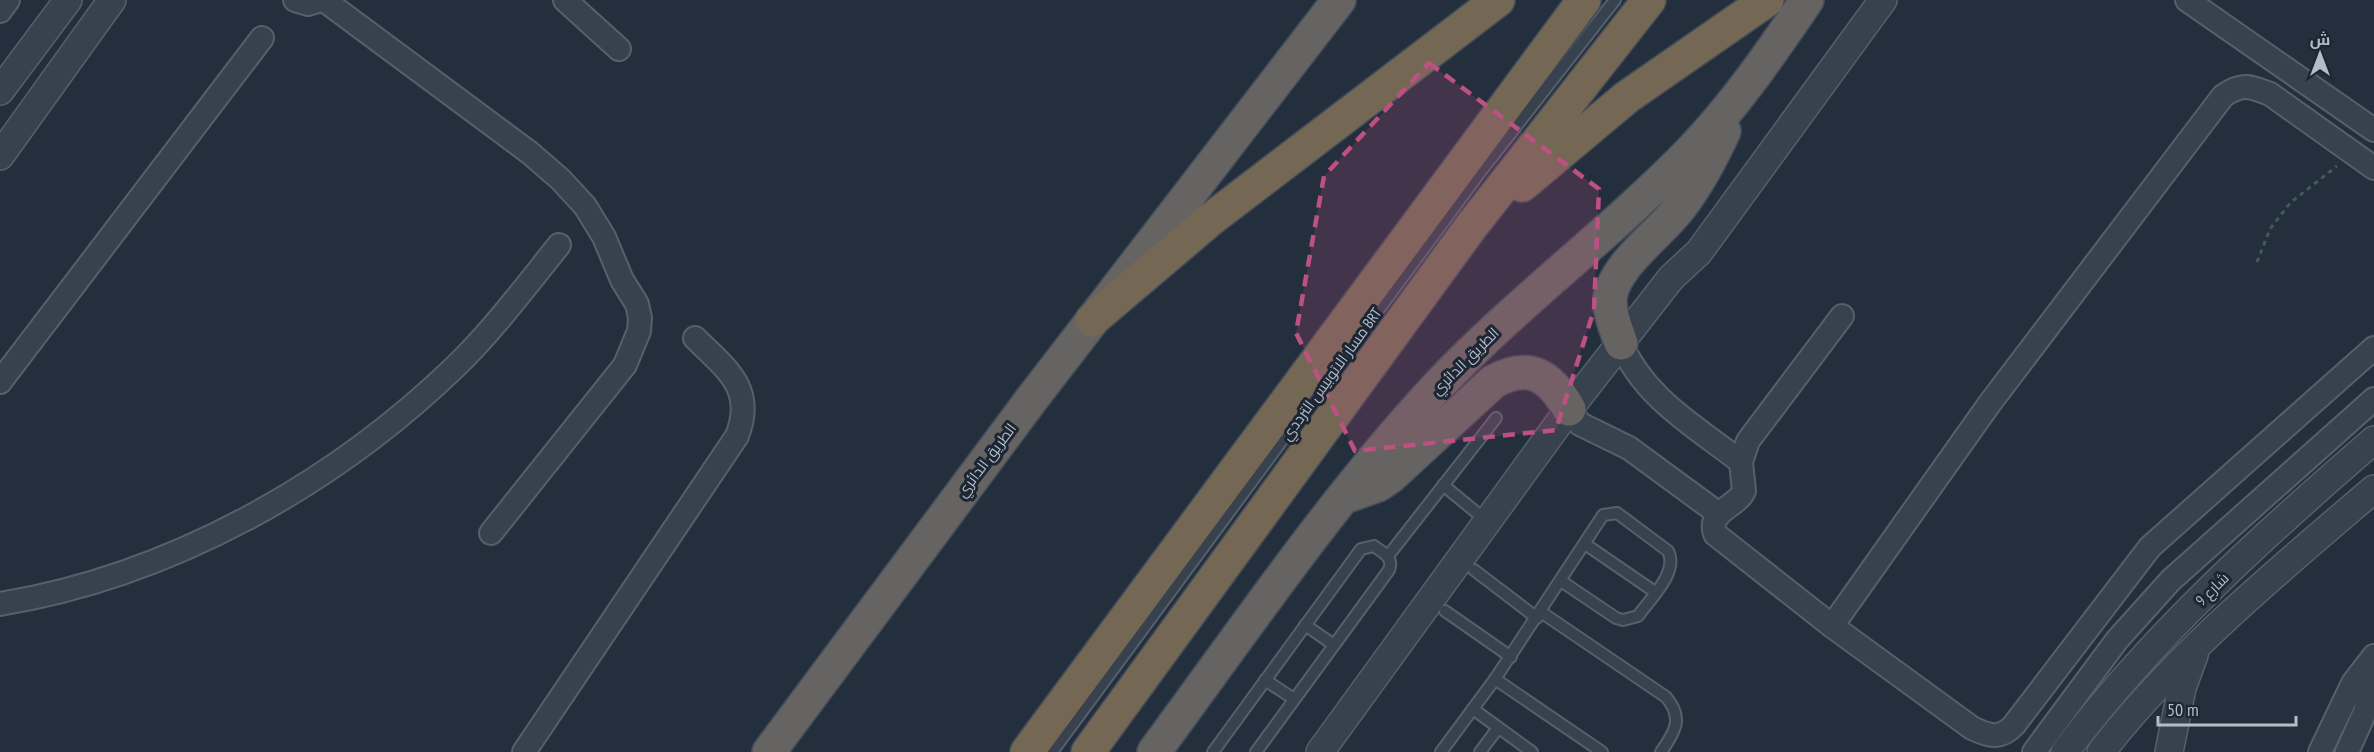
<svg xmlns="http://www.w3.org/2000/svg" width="2374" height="752" viewBox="0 0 2374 752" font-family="'PT Sans Narrow',Cairo,sans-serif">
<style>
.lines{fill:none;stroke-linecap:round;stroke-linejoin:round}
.service-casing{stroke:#565f6c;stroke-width:14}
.minor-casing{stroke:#565f6c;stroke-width:26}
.tertiary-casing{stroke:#565f6c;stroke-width:30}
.trunk-casing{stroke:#434c59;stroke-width:36}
.motorway-casing{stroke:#434c59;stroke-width:36}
.path{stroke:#44595c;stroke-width:3;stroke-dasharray:4.5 4.5;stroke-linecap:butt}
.service{stroke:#38414e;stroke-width:10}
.minor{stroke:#38414e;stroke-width:22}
.tertiary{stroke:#38414e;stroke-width:27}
.trunk{stroke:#656462;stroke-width:33}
.motorway{stroke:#746855;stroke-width:33}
.marked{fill:#bd5182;fill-opacity:0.2;stroke:#bd5182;stroke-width:4.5;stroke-dasharray:12 8;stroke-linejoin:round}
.labels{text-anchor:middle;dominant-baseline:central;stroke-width:6;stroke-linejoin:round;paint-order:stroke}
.street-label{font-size:15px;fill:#b4bcc9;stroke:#1d2633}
</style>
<rect width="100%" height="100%" fill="#242f3e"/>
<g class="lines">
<defs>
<g id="service">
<path d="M1443,485l45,37"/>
<path d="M1585,544l70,48"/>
<path d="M1388,556l108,-138"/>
<path d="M1474,570l63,48"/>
<path d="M1445,611l66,46"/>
<path d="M1541,612l125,85c18,21 9,35 -5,55"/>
<path d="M1305,625l29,20"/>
<path d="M1495,679l107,73"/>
<path d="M1265,680l29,19"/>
<path d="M1473,709l59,43"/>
<path d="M1052,752l426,-577 137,-175"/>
<path d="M1213,752l148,-203 13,-3c9,7 20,11 15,24l-133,182"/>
<path d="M1441,752l54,-73 108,-164 14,-2 51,38c11,21 -18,48 -30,65l-15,4 -7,-2 -55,-37"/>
<path d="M1480,752l18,-24"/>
</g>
<g id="minor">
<path d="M295,0l13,4 13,-4"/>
<path d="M324,0l206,153 30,26 25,27 19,31 18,43 15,24 3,14 -1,13 -14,34 -134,168"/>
<path d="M565,0l54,49"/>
<path d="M2187,0l187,130"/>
<path d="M0,11l8,-11"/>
<path d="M1842,316l-94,125 -7,21 3,29c-7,16 -37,20 -29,43l117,92 140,102c17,8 28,12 42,-3l136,-178 224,-199"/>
<path d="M1621,343c22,54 75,84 120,119"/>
<path d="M0,382l262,-344"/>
<path d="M1569,409l11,15 49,24 90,66"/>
<path d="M0,604c170,-28 333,-119 456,-238 38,-37 70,-80 103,-121"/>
<path d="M1832,626l158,-223 233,-307c19,-13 26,-10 47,-2l104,74"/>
<path d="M524,752l213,-316c19,-48 -12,-68 -42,-98"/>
<path d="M2034,752l83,-112 54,-60 203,-181"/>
<path d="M2320,752l33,-69 21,-27"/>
<path d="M2347,752l18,-40 9,-42"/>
</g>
<g id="tertiary">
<path d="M0,91l68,-91"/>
<path d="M0,156l112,-156"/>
<path d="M1320,752l249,-343 102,-131 28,-26 184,-252"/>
<path d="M2065,752c88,-117 199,-217 309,-312"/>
<path d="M2101,752c78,-100 177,-181 273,-263"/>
<path d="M2169,752l13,-64 12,-33"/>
</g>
<g id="trunk">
<path d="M1621,343c-5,-14 -12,-30 -11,-45 4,-33 51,-65 70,-91 18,-23 32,-50 44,-76"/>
<path d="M1350,495l28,-10 12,-8 103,-95c36,-20 57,-7 76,27"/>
<path d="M769,752l262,-352 308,-400"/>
<path d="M1154,752c91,-123 178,-252 283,-365 79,-84 173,-153 254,-236 44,-46 80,-98 116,-151"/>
</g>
<g id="motorway">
<path d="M1522,185l105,-88 140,-97"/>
<path d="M1092,320l119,-101 287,-219"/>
<path d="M1027,752l557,-752"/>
<path d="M1088,752l382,-524 179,-228"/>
</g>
</defs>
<!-- service casing -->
<use href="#service" class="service-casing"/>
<!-- minor casing -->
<use href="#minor" class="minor-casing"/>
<!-- tertiary casing -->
<use href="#tertiary" class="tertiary-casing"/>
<!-- trunk casing -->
<use href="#trunk" class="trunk-casing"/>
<!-- motorway casing -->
<use href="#motorway" class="motorway-casing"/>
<!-- path -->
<path class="path" d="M2257,262l13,-33 20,-26 47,-37"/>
<!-- service -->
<use href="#service" class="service"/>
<!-- minor -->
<use href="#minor" class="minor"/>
<!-- tertiary -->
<use href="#tertiary" class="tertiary"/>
<!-- trunk -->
<use href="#trunk" class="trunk"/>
<!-- motorway -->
<use href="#motorway" class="motorway"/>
</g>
<!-- marked area -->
<path class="marked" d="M1429,63l170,126 -5,121 -38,120 -201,21 -59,-118 28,-157z"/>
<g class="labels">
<!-- street labels -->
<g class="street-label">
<text transform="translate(1465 361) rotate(-45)">الطريق الدائري</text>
<text transform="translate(1331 374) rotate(-54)">مسار الاتوبيس الترددي BRT</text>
<text transform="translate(986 460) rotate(-53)">الطريق الدائري</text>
<text transform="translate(2212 589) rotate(-45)">شارع 9</text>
</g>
</g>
<!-- north arrow -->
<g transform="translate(2320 54)" stroke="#1d2633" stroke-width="4.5" paint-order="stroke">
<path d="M0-4.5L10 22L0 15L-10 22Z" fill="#b4bcc9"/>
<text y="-9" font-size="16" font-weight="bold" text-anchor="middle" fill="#b4bcc9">ش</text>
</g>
<!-- scale -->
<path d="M2158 716v9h138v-9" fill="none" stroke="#b4bcc9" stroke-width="3"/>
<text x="2167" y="716" font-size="18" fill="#b4bcc9" stroke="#1d2633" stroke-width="4.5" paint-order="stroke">50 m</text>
</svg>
